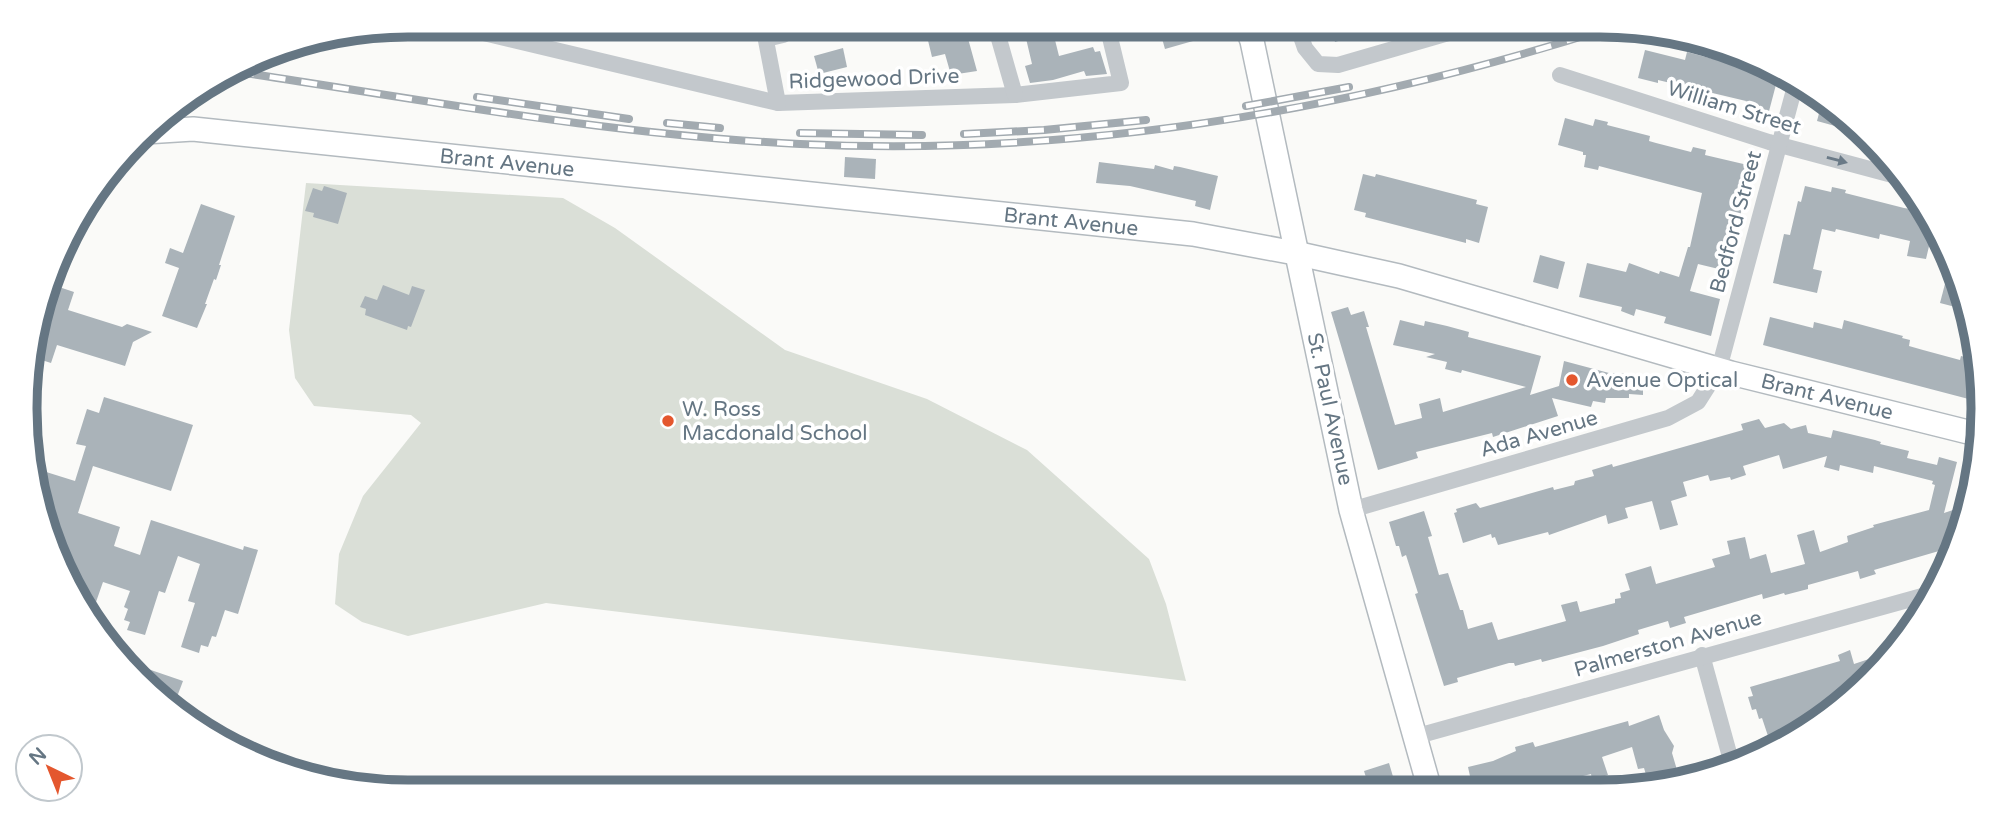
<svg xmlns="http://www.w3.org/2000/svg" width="2008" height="817" viewBox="0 0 2008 817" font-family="'Varela Round',sans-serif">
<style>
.green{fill:#dadfd7}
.building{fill:#aab3b9}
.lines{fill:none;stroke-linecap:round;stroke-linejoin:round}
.secondary-casing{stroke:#b3babf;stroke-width:26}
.street{stroke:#c3c8cc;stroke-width:16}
.secondary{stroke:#fff;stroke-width:23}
.rail-casing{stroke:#a2aab0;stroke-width:8}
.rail{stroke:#fff;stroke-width:5;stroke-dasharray:16;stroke-linecap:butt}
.oneway{fill:#6a7a87}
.poi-dot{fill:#e4572e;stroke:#fff;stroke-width:2.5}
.labels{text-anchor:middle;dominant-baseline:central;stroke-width:7;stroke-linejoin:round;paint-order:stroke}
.street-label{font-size:21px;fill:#657683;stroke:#fff}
.poi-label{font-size:21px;fill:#657683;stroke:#fff;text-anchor:start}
.rim{fill:none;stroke:#657683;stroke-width:9}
</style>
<rect width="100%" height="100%" fill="#fafaf8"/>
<!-- green -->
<path class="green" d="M306,183l257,15 52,30 170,122 142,49 100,51 122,109 17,45 20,77 -640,-78 -138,33 -46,-14 -27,-18 4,-50 24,-58 58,-73 -10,-8 -97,-9 -19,-28 -6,-48z"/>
<!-- building -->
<g class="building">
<path d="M622,24h83v7l-43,8 -40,-10z"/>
<path d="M924,24h40l13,47 -26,4 -6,-21 -13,3z"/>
<path d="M1046,24h5l8,32 34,-9 2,5 5,-1 7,23 -21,2 -2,-5 -31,9 -23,3 -5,-17 7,-2 -8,-34z"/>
<path d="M1173,24h23l4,15 -35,10 -6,-21z"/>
<path d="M1330,24h46l1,5 -42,13z"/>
<path d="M843,48l4,19 -28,7 -5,-18z"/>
<path d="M1645,50l40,10 2,-8 26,7v-2l17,3 1,-6 14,4 33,19 -10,38 -24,-6 2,-8 -88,-21v3l-20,-5z"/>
<path d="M1822,102l30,18 12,14 -47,-13z"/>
<path d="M1565,118l28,8 2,-7 13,3 -1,3 43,11 -1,5 7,2 35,9 2,-5 13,3 -1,5 47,11 -25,105 -29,-7 -8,27 30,8 -9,37 -47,-13 2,-6 -30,-8 -2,7 -13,-5 1,-4 -43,-10 8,-34 39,9 3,-9 30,11 1,-3 19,6 9,-30h2l12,-54 -103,-27 -1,4 -14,-3 2,-12h-3v-3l-25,-7z"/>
<path d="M845,157l31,2 -1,20 -31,-2z"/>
<path d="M1099,162l55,7 1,-4 18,5 1,-4 6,1 38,9 -8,34 -15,-4 1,-5 -66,-15 -34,-3z"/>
<path d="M1363,174l12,3 1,-3 101,26 -1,4 12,3 -9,36 -13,-4v4l-101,-26 1,-4 -12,-3z"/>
<path d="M324,186l23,7 -9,31 -25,-7 1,-4 -9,-2 8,-23 9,3z"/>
<path d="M1805,186l26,6 1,-5 14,3 -1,3 59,15 19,3 21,27 2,8 -16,-4 -4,17 -19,-3 3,-15 -30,-7 -1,5 -43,-10 -1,3 -13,-3 -9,40 9,2 -5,22 -44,-10 11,-49 6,1 8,-34 3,1z"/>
<path d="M201,204l34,12 -16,49h2l-5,15 -2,-1 -9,25h2l-10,24 -35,-12 17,-48 -14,-5 5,-15 13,5z"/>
<path d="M1540,255l25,7 -7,27 -25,-7z"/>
<path d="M1946,280l10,2 7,27 -23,-6z"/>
<path d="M53,285l21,7 -6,18 54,17 5,-3 25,8 -19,10 -8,24 -68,-21 -6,18 -22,-7z"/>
<path d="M383,285l26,10 3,-9 13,4 -14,37 -3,-1 -1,4 -42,-15 1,-6 -6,-2 5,-11 12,4z"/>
<path d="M1348,307l3,8 13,-4 5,16h-3l29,98 27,-7 -3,-14 21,-6 3,14 83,-25 -64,-17 -1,3 -16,-4 2,-7 -21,-5 9,-3 -42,-9 7,-25 24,6 1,-5 22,5 22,6 -1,5 73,19 -11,39 29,-9 5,-25 45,12 24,1v6h10v15l-14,-1v4h-23l-1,5 -12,-2 -2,6 -39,-9 6,18 -65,21 -1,-4 -76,19 2,6 -40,12 -47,-158z"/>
<path d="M1770,317l43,11 1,-6 28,7 2,-9 59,16 -1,2 8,2 -1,6 14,4 37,10 1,-4 16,4 6,23 -3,19 -217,-57z"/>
<path d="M104,397l89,28 -22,66 -78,-25 -15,47 42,14 -6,19 26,9 11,-35 92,30 1,-4 14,4 -20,64 -13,-4 -9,27 -4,-1 -4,11 -7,-2 -2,8 -18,-6 14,-44 -7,-2 12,-37 -22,-8 -13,37 -6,-2 -14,44 -18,-5 3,-8 -6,-2 4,-11 -4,-2 6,-16 -27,-9 -14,40 -56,-136 10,-15 32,10 11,-35 -10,-2 11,-35 12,4z"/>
<path d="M1759,419l6,9 19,-5 7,6 15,-4 2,8 23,5 2,-8 42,10 6,2 -1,2 29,7 -2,7 30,7 2,-8 18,5 -13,51 15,-5 2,8 4,-1 -2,17 -7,14 -82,24 2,4 -16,5 -2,-8 -50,14v4l-23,6 -1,-2 -21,6 -1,-5 -78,23 2,6 -16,5 -2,-7 -30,9 1,4 -36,12 -61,16 -1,-3 -26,7 -1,-3h-5l-52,15 1,4 -14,4 -29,-92 3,-1 -12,-38 -4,2 -3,-11h-3l-7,-24 35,-11 8,25 -4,1 11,38 9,-2 12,37h3l5,19 24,-7 6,18 68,-19 -5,-16 16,-4 3,11 35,-9v-4l6,-1 -1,-5 10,-3 -5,-16 26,-8 5,18 59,-17 -3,-8 18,-5 -3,-13 18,-4 5,22 16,-5 5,19 34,-9 -8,-29 17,-5 6,22 28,-10 -1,-6 27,-9 -1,-2 56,-15 6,-25 -3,-1 1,-3 -59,-15 -1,7 -33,-8 -1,6 -15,-4 3,-11 -44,13 -4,-14 -36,11 3,9 -15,5 -1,-3 -20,4 -2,-6 -25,7 4,14 -16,5 7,24 -18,5 -8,-29 -27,7 3,10 -20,6 -2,-9 -57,20 -1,-3 -50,13 -3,-8 -3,1 -1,-4 -28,9 -9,-30 3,-1 -1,-3 20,-6 4,5 73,-21 1,3 20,-5 1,-4 19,-5 -2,-6 20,-6 1,3 130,-37 -2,-6z"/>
<path d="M1850,650l4,14 39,-13 -41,46 -79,54 -11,-33 -3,1 -3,-10 -4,1 -4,-13 5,-1 -3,-9 90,-26 -2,-6z"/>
<path d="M148,669l35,12 -11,29 -27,-29z"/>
<path d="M1659,715l5,15 10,16 -2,7 8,27 -23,7 -3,-11 -7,2 -3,-10 -6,1 -6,-22 -30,10 6,18 -16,5 -1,-6 -60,15 -2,-3 -11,3 -45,1 -5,-23 25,-6 23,-10 -1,-4 18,-5 2,5 93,-26 1,5z"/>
<path d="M1389,763l5,17 -7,2 2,8h-19l-6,-19z"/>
</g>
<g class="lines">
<defs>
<g id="secondary">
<path d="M1246,25l6,16 99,469 79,280"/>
<path d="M145,132l48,-3 1000,105 102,19 104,23 332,97 245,61"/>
</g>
</defs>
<!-- secondary casing -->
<use href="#secondary" class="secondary-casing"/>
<!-- street -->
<g class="street">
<path d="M450,25l328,78 237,-8 106,-12 -14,-58"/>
<path d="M763,25l15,78"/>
<path d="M995,25l20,70"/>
<path d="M1297,25l8,23 13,16 20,1 138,-40"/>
<path d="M766,39l17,-4 18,-10"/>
<path d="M1560,75l209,67 127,34"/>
<path d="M1351,510l317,-92 30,-16 21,-33 76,-283"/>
<path d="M1702,655l30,109"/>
<path d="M1414,737l519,-144"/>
</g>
<!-- secondary -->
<use href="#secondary" class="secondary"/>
<defs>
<g id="rail">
<path d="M238,72c187,28 373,63 562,72 276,13 550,-33 812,-117"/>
<path d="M477,97l152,22"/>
<path d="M1246,106l103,-19"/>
<path d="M667,123l53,5"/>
<path d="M800,133l122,2"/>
<path d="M964,134l80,-4 102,-10"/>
</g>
</defs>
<!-- rail casing -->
<use href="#rail" class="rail-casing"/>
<!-- rail -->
<use href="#rail" class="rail"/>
</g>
<!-- one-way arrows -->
<defs><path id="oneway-solid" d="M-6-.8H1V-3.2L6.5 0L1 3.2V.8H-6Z" transform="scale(1.75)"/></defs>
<use class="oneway" href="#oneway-solid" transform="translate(1837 160) rotate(15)"/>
<!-- markers -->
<g class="poi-dot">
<circle cx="1572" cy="380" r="7"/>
<circle cx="668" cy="421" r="7"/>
</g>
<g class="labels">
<!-- street labels -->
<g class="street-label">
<text transform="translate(874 79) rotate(-2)">Ridgewood Drive</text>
<text transform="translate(1734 108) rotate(17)">William Street</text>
<text transform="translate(507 163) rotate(6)">Brant Avenue</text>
<text transform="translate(1071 222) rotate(6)">Brant Avenue</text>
<text transform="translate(1736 222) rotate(-75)">Bedford Street</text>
<text transform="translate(1827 397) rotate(14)">Brant Avenue</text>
<text transform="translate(1330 409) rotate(78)">St. Paul Avenue</text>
<text transform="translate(1539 434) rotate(-16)">Ada Avenue</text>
<text transform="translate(1668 644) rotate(-16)">Palmerston Avenue</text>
</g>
<!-- poi labels -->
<g class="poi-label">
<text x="1586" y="380">Avenue Optical</text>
<text x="682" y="409">W. Ross<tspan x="682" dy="24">Macdonald School</tspan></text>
</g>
</g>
<!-- crop -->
<path d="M0 0H2008V817H0ZM408 37H1600A371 371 0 0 1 1971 408V409A371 371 0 0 1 1600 780H408A371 371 0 0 1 37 409V408A371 371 0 0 1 408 37Z" fill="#fff" fill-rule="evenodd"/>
<path class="rim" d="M408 37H1600A371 371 0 0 1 1971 408V409A371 371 0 0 1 1600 780H408A371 371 0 0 1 37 409V408A371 371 0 0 1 408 37Z"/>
<!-- north arrow -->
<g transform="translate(49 768) rotate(317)"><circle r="33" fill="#ffffff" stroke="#c1c8cd" stroke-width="2"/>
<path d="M0-5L12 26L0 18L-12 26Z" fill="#e4572e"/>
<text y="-10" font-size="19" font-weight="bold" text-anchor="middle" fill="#657683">N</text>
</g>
</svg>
